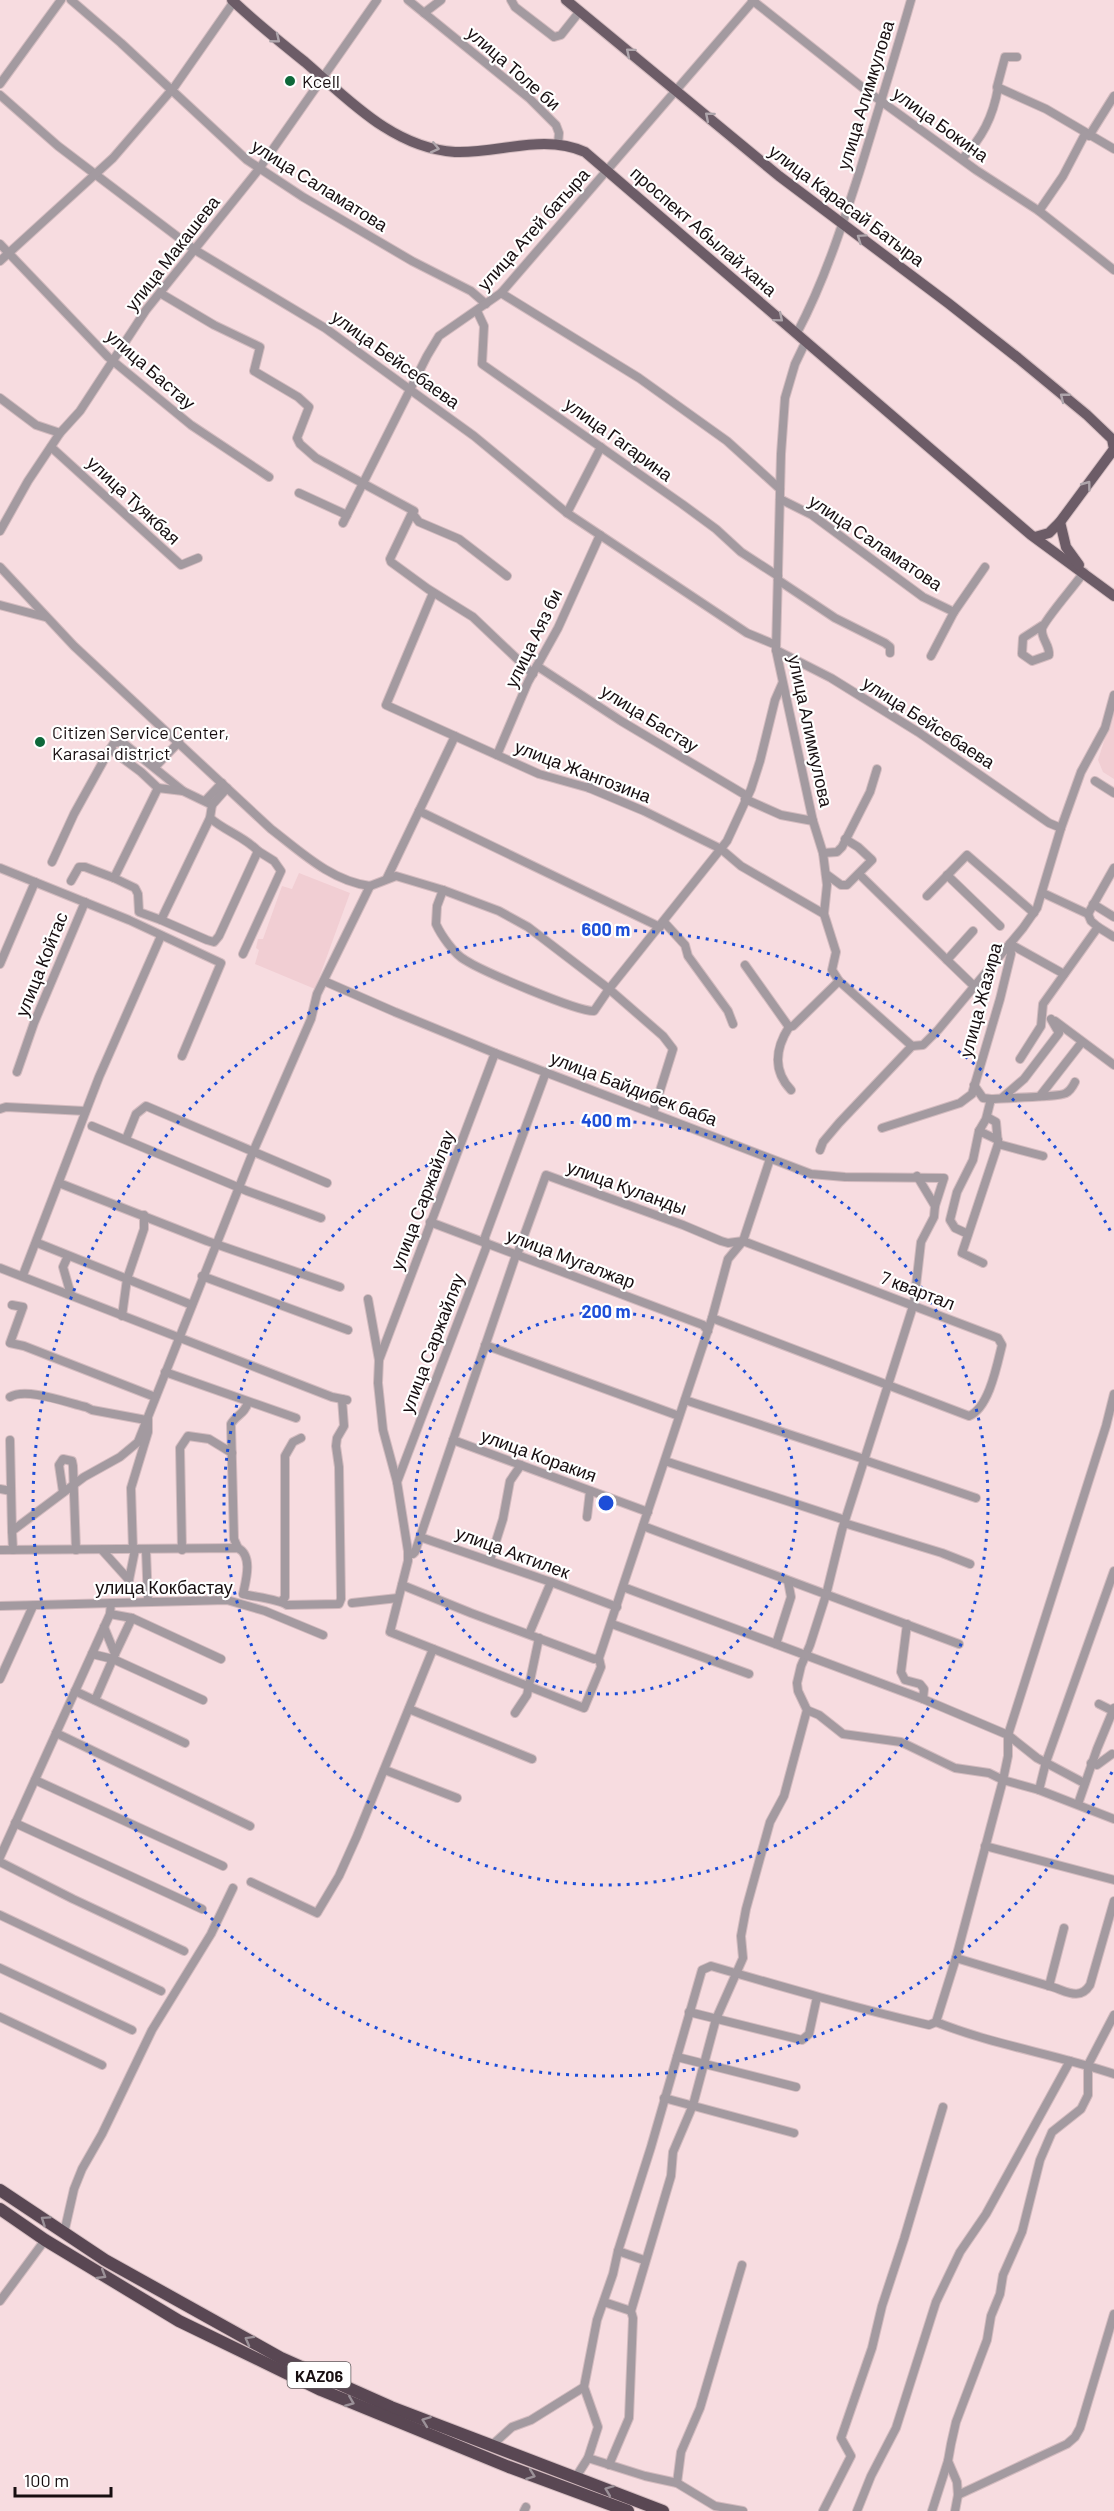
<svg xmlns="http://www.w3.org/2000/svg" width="1114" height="2511" viewBox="0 0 1114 2511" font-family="Barlow,sans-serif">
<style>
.built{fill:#f1ced3}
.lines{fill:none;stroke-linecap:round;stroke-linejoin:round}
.minor-casing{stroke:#d3bbbf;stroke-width:10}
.major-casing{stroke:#d3bbbf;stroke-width:12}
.highway-casing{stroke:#d3bbbf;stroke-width:14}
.minor{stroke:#a39aa0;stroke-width:8}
.major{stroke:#6c5c67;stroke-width:10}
.highway{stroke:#594753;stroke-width:12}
.oneway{stroke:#aea5ab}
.oneway2{stroke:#9b9198}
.ring{fill:none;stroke:#1d4ed8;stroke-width:3;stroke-dasharray:3 6}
.poi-dot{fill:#0e683a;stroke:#fff;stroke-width:2}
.labels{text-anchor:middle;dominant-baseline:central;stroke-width:4.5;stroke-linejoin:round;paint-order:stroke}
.shield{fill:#fff;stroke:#5d5658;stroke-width:1.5}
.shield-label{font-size:16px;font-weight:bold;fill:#170e10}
.street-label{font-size:18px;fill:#170e10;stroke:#fff}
.poi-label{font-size:18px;fill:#170e10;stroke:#fff;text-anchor:start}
.centre{fill:#1d4ed8;stroke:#fff;stroke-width:3}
.ring-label{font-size:18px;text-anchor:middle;font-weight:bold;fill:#1d4ed8;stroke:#fff;stroke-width:4.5;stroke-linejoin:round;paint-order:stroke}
</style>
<rect width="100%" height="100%" fill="#f7dce0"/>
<!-- built -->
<g class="built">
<path d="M1114,710v69l-11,-7 -5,-12z"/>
<path d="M299,873l51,20 -35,96 -60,-25 4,-14 -3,-2 2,-9h5l19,-53 10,3z"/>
</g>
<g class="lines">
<defs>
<g id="minor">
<path d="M71,0l50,43 126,117 56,37 109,64 59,30 15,13"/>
<path d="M408,0l121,98 27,27 3,8 -1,11"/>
<path d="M511,0l4,7 39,30 7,-2 19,-24"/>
<path d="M752,0l115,91 109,79 63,41 75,59"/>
<path d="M424,13l17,-13"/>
<path d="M1017,57h-12l-8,30 49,22 68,40"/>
<path d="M0,84l61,-84"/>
<path d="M0,95l58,51 137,104 130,78 149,108 93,77 180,120 29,12"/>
<path d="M1089,136l25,-40"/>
<path d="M962,159c20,-21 31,-42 36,-71"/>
<path d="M1039,211l24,-35 22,-42"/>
<path d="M0,244l108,113 83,68 78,52"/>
<path d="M0,261l113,-103 62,-72 60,-86"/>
<path d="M160,293l54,32 46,22 -6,24 44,26 11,10 -12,31 3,6 16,14 98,53 -2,2 7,9 40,17 48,37"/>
<path d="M501,293l138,85 88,63 53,48"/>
<path d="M477,311l7,15 -2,38 200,140 34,25 25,23 37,24"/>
<path d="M797,333c28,-53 46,-110 64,-166 17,-56 34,-111 50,-167"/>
<path d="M806,341l-11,23 -10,34 -4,56 -5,196 37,171 10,32 4,32 -3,29 12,38 -4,18 7,11 73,65 11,-1 15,-15 85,-102 14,-20 24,-80 20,-56 24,-44 9,-33"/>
<path d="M0,398l36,27 24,8"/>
<path d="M51,447l130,118 17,-7"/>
<path d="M299,493l48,22"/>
<path d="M780,499l32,16 111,82 31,15"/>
<path d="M412,513l-22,46 1,3 37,27 45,28 60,57"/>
<path d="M567,513l34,-66"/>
<path d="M343,523l84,-167 12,-20 62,-43 253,-293"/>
<path d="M0,531l28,-50 32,-48 20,-22 66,-101 113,-141 118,-169"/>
<path d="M0,567l74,79 197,183c30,23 60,52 99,57"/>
<path d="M778,580l57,38 50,25 5,4v6"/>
<path d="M433,593l-47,112 153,69 50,14 55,23 77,38 20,17 83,48"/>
<path d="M0,605l45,12"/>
<path d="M1043,625l-20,13 -1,16 10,7 17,-6c1,-10 -8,-16 -7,-26 2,-9 35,-46 42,-57"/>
<path d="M776,650l55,28 87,54 131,91 12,5"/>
<path d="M931,656l23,-44 31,-45"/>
<path d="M537,666l84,55 126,75"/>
<path d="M110,749l4,-6 8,-1 61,49"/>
<path d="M497,755l31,-73 30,-54 42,-93"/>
<path d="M155,767l24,-25"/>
<path d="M1095,781l19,12"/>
<path d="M158,788l25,3 29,14 -2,13 -49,102 -22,-8 -1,-18 -3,-6 -21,-10z"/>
<path d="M589,788l5,-11"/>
<path d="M745,799l36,16 32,6"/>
<path d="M206,800l16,-17"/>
<path d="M212,805l15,-17"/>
<path d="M419,811l241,116"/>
<path d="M823,853l14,-1 5,-5 28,-55 7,-23"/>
<path d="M52,862l22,-48 36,-65 31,23 17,16"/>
<path d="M0,868l129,52 92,43 -39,93"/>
<path d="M826,874l15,11h6l25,-25 -14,-13 -13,-8"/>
<path d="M859,874l88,86"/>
<path d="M947,875l53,51"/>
<path d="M387,878l68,-142"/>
<path d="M71,881l8,-14h6l29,11"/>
<path d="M370,886l26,-10 47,14 56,21 29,16 81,62 54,47 10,13 -20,64"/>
<path d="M443,890l-6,16 -1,18c5,11 18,30 29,36 17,11 113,52 129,51l15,-22 118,-148 24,-52 9,-28 15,-61 7,-16"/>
<path d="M927,896l40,-41 67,58"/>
<path d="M1093,904l21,13"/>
<path d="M1088,914l26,-46"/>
<path d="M161,920l46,20 7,2 5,-6 39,-85c-13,-14 -33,-20 -48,-33"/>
<path d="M664,922l21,23 3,11 40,55 5,13"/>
<path d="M1098,927l16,10"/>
<path d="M973,931l-26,29 28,27"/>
<path d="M1010,944l54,30"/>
<path d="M243,954l38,-83 -7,-10 -16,-10"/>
<path d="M0,964l35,-82"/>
<path d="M745,965l44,62 4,-1 46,-45"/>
<path d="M324,981l71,31 100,41 316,121 34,3 99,1 -9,28 -1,11 -13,25 -7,61 -72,227 -16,65 -16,50 -9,21 -4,17 1,8 9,19 -23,86 -14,26 -24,87 -5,27 2,22 -27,61 -23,86 -20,47 -2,24 -40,135 2,7 -4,100 -20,47"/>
<path d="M1055,1021l59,44"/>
<path d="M789,1027c-14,22 -16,44 2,63"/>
<path d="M1020,1059l21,-33 2,-22 55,-77 -7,-6 -3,-7 -45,-21"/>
<path d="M17,1072l17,-49 51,-121"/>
<path d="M974,1085l9,13 8,1c12,-1 70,-2 75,-6 4,-2 7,-7 9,-11"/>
<path d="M1040,1096l42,-54"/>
<path d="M1003,1097l21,-18 35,-46 -8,-14"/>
<path d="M0,1109l6,-2 79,4"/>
<path d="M92,1126l155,65 74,27"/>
<path d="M882,1128l78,-25 12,-9 28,-95 11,-45 -1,-10"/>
<path d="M979,1131l19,9"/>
<path d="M126,1139l10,-25 10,-8 181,77"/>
<path d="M998,1144l45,12"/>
<path d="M820,1150l3,-8 16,-19 73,-77"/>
<path d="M917,1176l18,30"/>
<path d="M59,1183l148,58 133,46"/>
<path d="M430,1222l273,103 5,6"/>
<path d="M968,1234l-13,-6 -5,-8 7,-28 16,-32 6,-29 7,-12 5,-20"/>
<path d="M40,1244l152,61"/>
<path d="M68,1256l-5,11 8,28"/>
<path d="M983,1263l-21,-10 36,-109 -2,-22 -9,-5"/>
<path d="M0,1268l332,129 15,3"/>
<path d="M23,1275l76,-198 62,-141"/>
<path d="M202,1276l146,54"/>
<path d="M368,1299l11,61 -1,23 5,47 14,52 11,69v10l-18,71 194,76 17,-41 -2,-9 113,-340 257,98c20,-8 28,-51 33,-71l-4,-7 -255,-97 -15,2 -7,-2 -38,-16 -137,-50 -29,80"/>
<path d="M12,1305l11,2 -13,36 14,3 131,51"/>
<path d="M122,1316l5,-37 17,-50v-14"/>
<path d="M712,1318l16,-59 15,-18 27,-82"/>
<path d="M485,1345l194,71"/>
<path d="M379,1360l116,-307"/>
<path d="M165,1372l131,46"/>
<path d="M10,1397c16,-10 58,6 76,10l6,3 54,10"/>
<path d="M685,1400l179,59"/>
<path d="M10,1440l2,91"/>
<path d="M453,1440l195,72"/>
<path d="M864,1460l112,38"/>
<path d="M665,1461l180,59"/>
<path d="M397,1482l89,-234 -1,-11 61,-165"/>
<path d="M0,1489l11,2"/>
<path d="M63,1492l-4,-27 4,-6 9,2 1,5 3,84"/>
<path d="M587,1517l3,-26"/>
<path d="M844,1523l98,30 28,11"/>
<path d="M643,1526l316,118"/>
<path d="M420,1537l131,45 66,25"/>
<path d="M238,1548l-4,-9 -3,-115c5,-9 14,-10 17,-22"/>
<path d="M0,1550l238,-2c15,8 8,32 5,46 12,3 35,5 44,11l52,-1 2,-5 -2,-132 -3,-21 1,-8 7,-12 -2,-27"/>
<path d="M13,1550l-1,-19 72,-54 36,-20 18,-15 115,-290 58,-133 6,-25 53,-108"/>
<path d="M102,1550l27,30"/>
<path d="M133,1550l-2,-62 17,-56v-13"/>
<path d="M146,1550l2,52"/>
<path d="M182,1550l-2,-102 8,-12 21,3 23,14"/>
<path d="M408,1554h5l2,-2 101,-297"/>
<path d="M490,1560l13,-41 7,-38 11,-16"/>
<path d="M1114,1571l-68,191 -7,28 75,29"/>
<path d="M129,1580l6,-30"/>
<path d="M402,1585l69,28 123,46 5,-1"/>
<path d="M623,1587l300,112 1,-10 -4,-5 -15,-4 -4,-8 6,-48"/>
<path d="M282,1601l3,-4v-141l8,-14 8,-4"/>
<path d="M352,1603l46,-5"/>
<path d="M0,1606l227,-6 38,11 58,24"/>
<path d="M110,1614l22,4 89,41"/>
<path d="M612,1624l137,50"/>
<path d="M529,1634l22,-52"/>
<path d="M776,1644l15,-47 -3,-16"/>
<path d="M92,1654l21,5 90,41"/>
<path d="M115,1654l17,-36"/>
<path d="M0,1679l33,-73"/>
<path d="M75,1691l110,52"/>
<path d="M923,1699l85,36 29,23 47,25"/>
<path d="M95,1700l20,-46 -11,-27"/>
<path d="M1099,1704l14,7"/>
<path d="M409,1709l123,50"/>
<path d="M807,1710l12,5 24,19 58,8 54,26 34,5 14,7 36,10"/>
<path d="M515,1713l12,-18 12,-57"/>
<path d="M56,1733l194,93"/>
<path d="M1091,1763l6,2 15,-11"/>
<path d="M385,1770l72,28"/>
<path d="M35,1780l188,86"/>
<path d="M1078,1804l19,-55 17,-41"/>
<path d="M15,1823l187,86"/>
<path d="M985,1846l129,34"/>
<path d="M0,1857l110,-243 1,-11"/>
<path d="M0,1862l73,37 111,52"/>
<path d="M251,1882l66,31 22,-37 18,-40 76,-187"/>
<path d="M0,1915l161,76"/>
<path d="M956,1958l93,28 15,-58"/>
<path d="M0,1968l132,62"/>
<path d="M1049,1986c16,4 30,16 41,-1l24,-84"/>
<path d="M689,2012l113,28 7,-6 8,-37"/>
<path d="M0,2017l102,48"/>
<path d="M936,2022c57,23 119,32 178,52"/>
<path d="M677,2057l119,30"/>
<path d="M664,2098l130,35"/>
<path d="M64,2233l10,-44 8,-20 20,-35 50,-104 59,-96 22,-46"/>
<path d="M618,2251l26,9"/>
<path d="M0,2301l45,-61"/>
<path d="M604,2302l27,9"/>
<path d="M491,2446l21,-19 19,-7 53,-33 13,-67 16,-46 5,-23 33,-104 51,-177 9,-4c72,21 144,42 218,59l7,-3 20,-64 47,-178 5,-24v-21l98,-309 8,-32"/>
<path d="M588,2458l57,18 32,7 38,23 28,5"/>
<path d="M576,2477l12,-19 10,-31 -14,-40"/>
<path d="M677,2483l4,-31 19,-44 42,-143"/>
<path d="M958,2495l109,-51 8,-7 5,-9 34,-114"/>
<path d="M524,2511l2,-4"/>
<path d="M823,2511l28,-55 -10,-18 31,-90 10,-42 22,-67 39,-132"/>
<path d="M857,2511l14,-35 25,-48 40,-126 24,-50 26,-38 84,-153"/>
<path d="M932,2511l16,-50"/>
<path d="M955,2511l3,-16 -1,-13 -9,-21 3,-17 5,-22 31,-82 4,-24 9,-22 3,-19 19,-43 18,-72 12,-28 29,-23 7,-14v-30l26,-50"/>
</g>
<g id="major">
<path d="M232,0c23,22 48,42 73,62 43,37 88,86 150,90 43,2 88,-19 130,0l446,383 83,61"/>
<path d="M566,0l213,176 169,127 70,55 69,57 25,24 2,10 -54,73 -11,11 -14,4"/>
<path d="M1060,522l6,25 13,18"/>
</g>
<g id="highway">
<path d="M0,2190l105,70 176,98 110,49 272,104"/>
<path d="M0,2209l45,31 134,81 142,69 188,77 119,44"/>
</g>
</defs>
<!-- minor casing -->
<use href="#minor" class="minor-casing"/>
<!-- major casing -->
<use href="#major" class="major-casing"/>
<!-- highway casing -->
<use href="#highway" class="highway-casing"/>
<!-- minor -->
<use href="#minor" class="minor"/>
<!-- major -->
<use href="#major" class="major"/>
<!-- highway -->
<use href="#highway" class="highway"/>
</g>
<!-- one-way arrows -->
<defs><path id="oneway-chevron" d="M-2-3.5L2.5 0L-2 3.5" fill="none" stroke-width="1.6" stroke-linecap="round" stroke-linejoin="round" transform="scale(1.5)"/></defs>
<g class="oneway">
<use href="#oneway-chevron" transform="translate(276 39) rotate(39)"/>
<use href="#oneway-chevron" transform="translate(630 52) rotate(-140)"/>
<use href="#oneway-chevron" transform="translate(709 116) rotate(-140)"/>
<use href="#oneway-chevron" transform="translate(435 148) rotate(13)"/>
<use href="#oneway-chevron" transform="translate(861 238) rotate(-145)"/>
<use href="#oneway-chevron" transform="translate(779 318) rotate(40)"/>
<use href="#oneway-chevron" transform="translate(1064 397) rotate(-141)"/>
<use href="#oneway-chevron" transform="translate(1087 485) rotate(-53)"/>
</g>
<g class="oneway2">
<use href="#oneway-chevron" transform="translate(45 2220) rotate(-146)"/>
<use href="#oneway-chevron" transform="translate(102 2275) rotate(31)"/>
<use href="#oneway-chevron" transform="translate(249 2340) rotate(-151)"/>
<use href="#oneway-chevron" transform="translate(350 2402) rotate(22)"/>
<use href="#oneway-chevron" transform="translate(426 2421) rotate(-159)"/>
<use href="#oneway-chevron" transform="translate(531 2475) rotate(20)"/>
<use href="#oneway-chevron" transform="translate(609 2490) rotate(-159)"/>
</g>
<!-- distance rings -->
<g class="ring">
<circle cx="606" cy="1503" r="191"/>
<circle cx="606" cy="1503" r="382"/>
<path d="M1112 1772A573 573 0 1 1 1112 1234"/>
</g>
<!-- markers -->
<g class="poi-dot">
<circle cx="290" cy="81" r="6"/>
<circle cx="40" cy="742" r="6"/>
</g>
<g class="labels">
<!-- shield labels -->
<rect class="shield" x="287.5" y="2362" width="63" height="26" rx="4.5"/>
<g class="shield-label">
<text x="319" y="2375">KАZ06</text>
</g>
<!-- street labels -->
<g class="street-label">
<text transform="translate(514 68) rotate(41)">улица Толе би</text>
<text transform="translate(865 95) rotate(-73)">улица Алимкулова</text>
<text transform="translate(941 124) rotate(36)">улица Бокина</text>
<text transform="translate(320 185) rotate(32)">улица Саламатова</text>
<text transform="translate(847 205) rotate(37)">улица Карасай Батыра</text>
<text transform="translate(533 229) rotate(-48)">улица Атей батыра</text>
<text transform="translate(704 231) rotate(41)">проспект Абылай хана</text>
<text transform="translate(172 253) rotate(-52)">улица Макашева</text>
<text transform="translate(396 359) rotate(36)">улица Бейсебаева</text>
<text transform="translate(151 369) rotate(41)">улица Бастау</text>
<text transform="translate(619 439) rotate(36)">улица Гагарина</text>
<text transform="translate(134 500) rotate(43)">улица Туякбая</text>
<text transform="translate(876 542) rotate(34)">улица Саламатова</text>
<text transform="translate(533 638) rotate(-64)">улица Аяз би</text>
<text transform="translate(650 718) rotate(32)">улица Бастау</text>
<text transform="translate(929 722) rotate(33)">улица Бейсебаева</text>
<text transform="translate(811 731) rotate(78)">улица Алимкулова</text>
<text transform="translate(583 771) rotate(21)">улица Жангозина</text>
<text transform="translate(41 964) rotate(-68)">улица Койтас</text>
<text transform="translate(980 1000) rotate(-75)">улица Жазира</text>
<text transform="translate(634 1088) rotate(21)">улица Байдибек баба</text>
<text transform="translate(627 1187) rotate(20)">улица Куланды</text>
<text transform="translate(422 1200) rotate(-69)">улица Саржайлау</text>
<text transform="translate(571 1258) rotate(21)">улица Мугалжар</text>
<text transform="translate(918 1290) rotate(21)">7 квартал</text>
<text transform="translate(432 1343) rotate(-69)">улица Саржайляу</text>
<text transform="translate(539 1455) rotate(20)">улица Коракия</text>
<text transform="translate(513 1552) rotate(20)">улица Актилек</text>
<text x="164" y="1587">улица Кокбастау</text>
</g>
<!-- poi labels -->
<g class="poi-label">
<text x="302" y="81">Kcell</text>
<text x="52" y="732">Citizen Service Center,<tspan x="52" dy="21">Karasai district</tspan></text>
</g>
</g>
<circle cx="606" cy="1503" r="9" class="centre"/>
<g class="ring-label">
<text x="606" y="936">600 m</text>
<text x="606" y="1127">400 m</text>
<text x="606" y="1318">200 m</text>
</g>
<!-- scale -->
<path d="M15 2487v9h96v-9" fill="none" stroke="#170e10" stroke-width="3"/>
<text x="24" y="2487" font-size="18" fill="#170e10" stroke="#ffffff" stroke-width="4.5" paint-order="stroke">100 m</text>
</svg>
